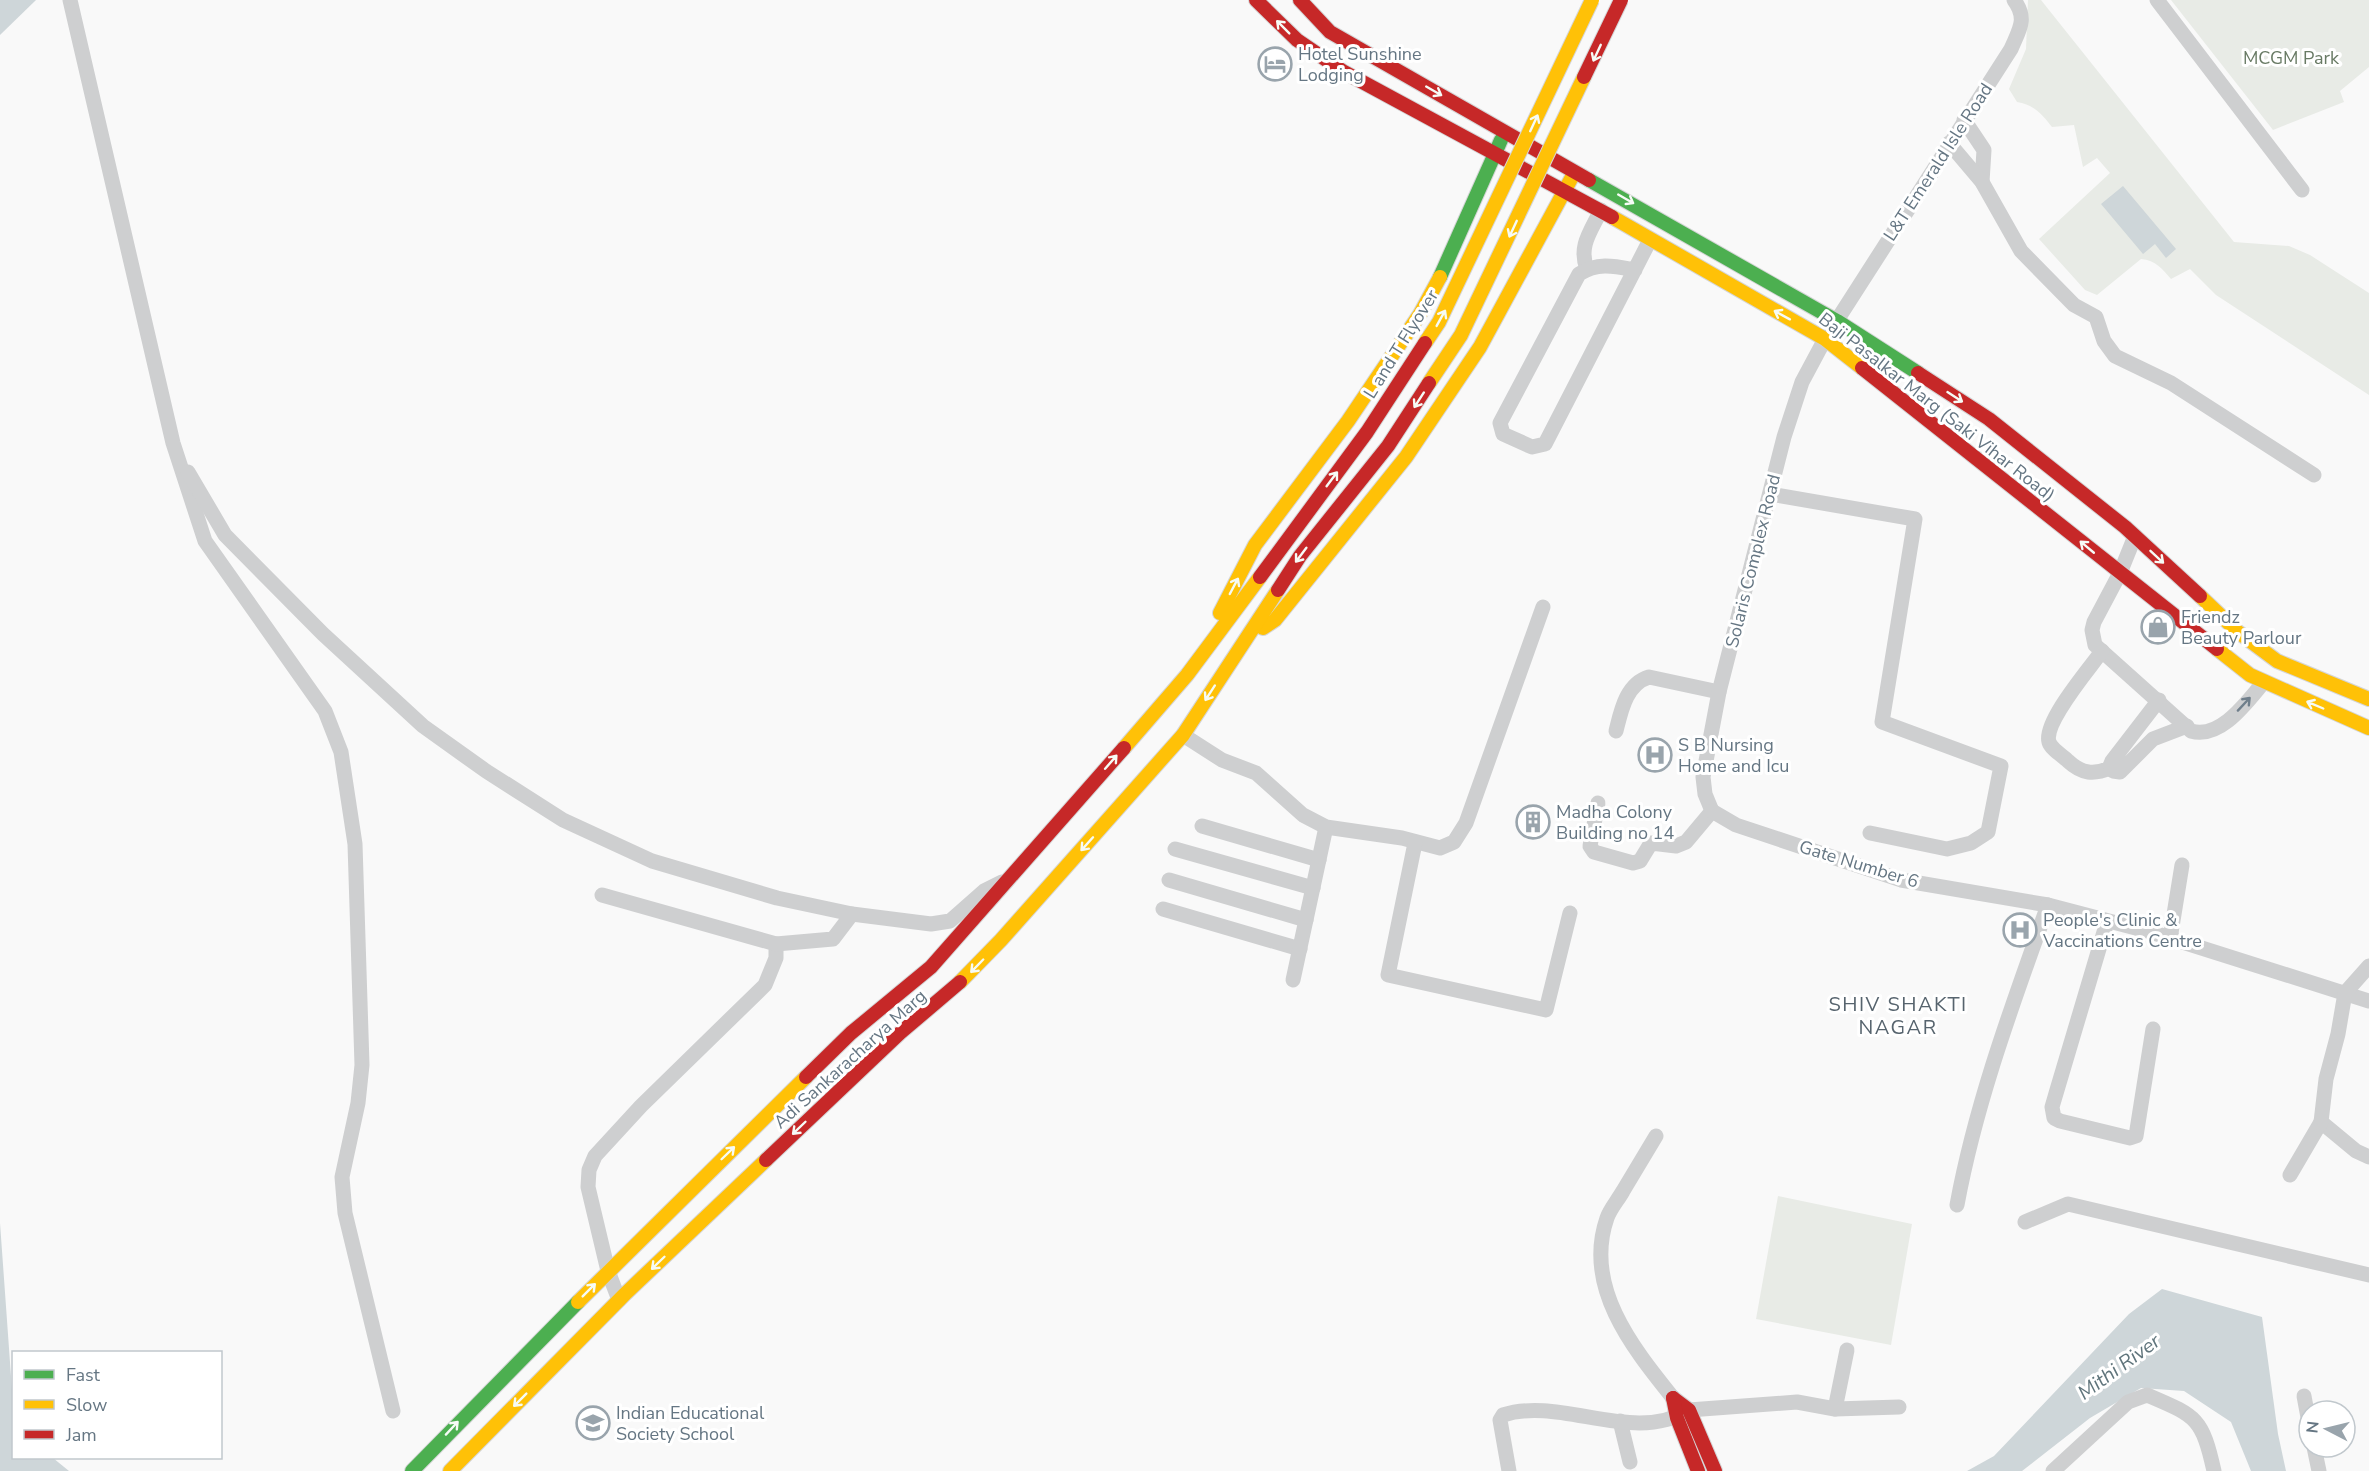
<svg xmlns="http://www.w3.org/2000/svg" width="2369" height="1471" viewBox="0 0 2369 1471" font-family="'Nunito Sans',sans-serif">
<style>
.green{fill:#e8ebe6}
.water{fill:#ced6d9}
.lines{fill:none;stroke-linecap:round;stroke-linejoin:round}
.fast-casing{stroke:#d5d6d7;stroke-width:16}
.slow-casing{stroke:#d5d6d7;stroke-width:16}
.jam-casing{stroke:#d5d6d7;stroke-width:16}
.street{stroke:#cecfd0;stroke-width:15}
.fast{stroke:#4caf50;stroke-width:14}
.slow{stroke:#ffc107;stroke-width:14}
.jam{stroke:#c62828;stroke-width:14}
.slow-bridge-casing{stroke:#d5d6d7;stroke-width:16;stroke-linecap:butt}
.jam-bridge-casing{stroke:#d5d6d7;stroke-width:16;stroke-linecap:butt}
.slow-bridge{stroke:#ffc107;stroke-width:14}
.jam-bridge{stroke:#c62828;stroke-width:14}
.oneway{stroke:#f6fbf6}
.oneway2{stroke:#707f8b}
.labels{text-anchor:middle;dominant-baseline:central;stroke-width:6;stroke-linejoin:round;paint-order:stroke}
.poi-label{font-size:18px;fill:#657683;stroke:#fff;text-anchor:start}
.park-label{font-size:18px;fill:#687a64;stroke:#fff}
.street-label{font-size:18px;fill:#657683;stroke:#fff}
.neighbourhood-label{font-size:20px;letter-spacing:1.5px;fill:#57646e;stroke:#fff}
.water-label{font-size:20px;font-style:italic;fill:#60757c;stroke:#fff}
</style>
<rect width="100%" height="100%" fill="#f9f9f9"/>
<!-- green -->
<g class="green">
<path d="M2028,0h13l193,242 55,4 21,9 59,38v102l-153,-100 -26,-26 -19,10c-9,-10 -15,-19 -30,-20l-44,36 -12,-5 -46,-51 71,-66 -13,-15 -14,9 -9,-42 -22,2c-10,-13 -18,-22 -35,-25l-8,-13 17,-40z"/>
<path d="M2171,0h198v67l-29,24 4,11 -71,28z"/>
<path d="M1778,1196l134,28 -21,121 -135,-26z"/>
</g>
<!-- water -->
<g class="water">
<path d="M0,0h36l-36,35z"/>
<path d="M2123,186l53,63 -10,9 -11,-14 -12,10 -42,-50z"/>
<path d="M0,1223l13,181 1,54h39l16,13h-69z"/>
<path d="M2162,1289l100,28 16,117 8,37h-35l-20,-49 -47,-31 -43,-3 -51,30 -68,53h-55l27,-15 135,-142z"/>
</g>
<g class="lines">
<defs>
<g id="fast">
<path d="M1589,180l248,141 81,52"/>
<path d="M1440,277l61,-137"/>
<path d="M412,1471l166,-169"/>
</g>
<g id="slow">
<path d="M1612,217l213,122 37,29"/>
<path d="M2200,596l38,36 39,29 92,38"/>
<path d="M1220,613l35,-68 93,-124 72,-107 20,-37"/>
<path d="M1263,628l12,-8 131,-163 74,-110 92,-170"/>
<path d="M2217,649l33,26 119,53"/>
<path d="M1124,748l63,-73 73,-98"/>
<path d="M960,982l41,-42 182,-205 95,-145"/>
<path d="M578,1302l228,-225"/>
<path d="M450,1471l175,-177 141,-134"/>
</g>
<g id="jam">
<path d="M1256,0l41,40 47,32 268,145"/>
<path d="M1300,0l30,32 259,148"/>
<path d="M1862,368l355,281"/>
<path d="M1918,373l71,46 136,108 75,69"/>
<path d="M806,1077l45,-44 80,-66 193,-219"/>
<path d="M766,1160l134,-127 60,-51"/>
<path d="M1673,1398l16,12 26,61"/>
<path d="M1673,1398l4,20 21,53"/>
</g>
</defs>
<!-- fast casing -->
<use href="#fast" class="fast-casing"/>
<!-- slow casing -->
<use href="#slow" class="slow-casing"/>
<!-- jam casing -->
<use href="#jam" class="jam-casing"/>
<!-- street -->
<g class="street">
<path d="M70,0l103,443 32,98 120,170 16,41 14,92 7,221 -4,38 -16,74 3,36 48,198"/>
<path d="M2157,0l145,190"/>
<path d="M1964,120l20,30 -2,32"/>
<path d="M1949,143l33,39 39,69 53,54 22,12 8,24 11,15 56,27 143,92"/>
<path d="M1587,269c-9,-23 4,-38 14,-59"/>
<path d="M1635,270c-21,-4 -37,-8 -56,4l-79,149 3,11 29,13 13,-3 105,-204"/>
<path d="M188,472l37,63 98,99 100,92 63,45 77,49 89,41 125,37 75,16 79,10 19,-3 34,-30 18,-9"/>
<path d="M1770,494l145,25 -33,203 119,44 -13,66 -17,11 -24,6 -77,-16"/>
<path d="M2135,536l-15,37 -26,49 -2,8 3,15 96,86c29,9 56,-29 72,-48"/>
<path d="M2102,651c-12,17 -59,71 -53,91 2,7 14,14 19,19 14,13 26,14 42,7"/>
<path d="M2159,700l-47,61 -2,5 3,5 7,1 33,-33 34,-13"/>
<path d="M1616,731c5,-20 10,-47 33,-54l70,15"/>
<path d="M1183,735l39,25 34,13 47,42 23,12 76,11 38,10 14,-6 12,-19 77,-216"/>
<path d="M1598,803l-8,43 4,6 39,11 7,-2 11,-18 25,3 10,-4 26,-31"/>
<path d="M1712,811l-7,-17 -2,-17 16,-85 65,-255 18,-55 23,-43 186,-290c8,-19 17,-30 3,-49"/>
<path d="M1712,811l24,14 165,55 147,25 103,27 218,69"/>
<path d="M1202,826l117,34"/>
<path d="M1415,843l-27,132 158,35 24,-97"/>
<path d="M1175,849l138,39"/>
<path d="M1169,880l137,40"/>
<path d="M602,895l174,49v14l-11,27 -124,121 -46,50 -6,14 -1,17 20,84 11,29"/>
<path d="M1163,909l137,40"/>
<path d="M2107,922l-50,168 -5,17 2,11 6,3 70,17 6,-2 17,-107"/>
<path d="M2170,939l12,-74"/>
<path d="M776,944l57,-5 19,-25"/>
<path d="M2369,966l-24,27 -7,41 -12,45 -5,43 35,29 13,6"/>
<path d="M1293,980l33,-153"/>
<path d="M1656,1136c-11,18 -22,37 -33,55 -5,9 -13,18 -16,27 -24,69 26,130 66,180"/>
<path d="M2290,1175l31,-53"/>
<path d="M1957,1205c19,-103 56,-202 91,-300"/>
<path d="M2025,1222l43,-18 301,71"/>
<path d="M2304,1396l5,27"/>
<path d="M1835,1409l12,-59"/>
<path d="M1620,1421l10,41"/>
<path d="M2314,1447l5,24"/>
<path d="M1509,1471l-9,-51 3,-5c58,-19 130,30 186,-5l108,-8 38,7 64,-2"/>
<path d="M2053,1471l75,-69 19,-7c49,21 55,22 67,76"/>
</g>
<!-- fast -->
<use href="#fast" class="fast"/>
<!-- slow -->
<use href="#slow" class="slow"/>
<!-- jam -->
<use href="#jam" class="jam"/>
<defs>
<g id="slow-bridge">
<path d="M1425,343l14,-21 153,-322"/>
<path d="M1429,383l32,-48 123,-258"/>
</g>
<g id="jam-bridge">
<path d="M1584,77l37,-77"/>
<path d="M1260,577l107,-145 58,-89"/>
<path d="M1278,590l22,-34 88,-110 41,-63"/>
</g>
</defs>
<!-- slow-bridge casing -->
<use href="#slow-bridge" class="slow-bridge-casing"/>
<!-- jam-bridge casing -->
<use href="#jam-bridge" class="jam-bridge-casing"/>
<!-- slow-bridge -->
<use href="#slow-bridge" class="slow-bridge"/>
<!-- jam-bridge -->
<use href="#jam-bridge" class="jam-bridge"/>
</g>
<!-- one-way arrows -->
<defs><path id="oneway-shaft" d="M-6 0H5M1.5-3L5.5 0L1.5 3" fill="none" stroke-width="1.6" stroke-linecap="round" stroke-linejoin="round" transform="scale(1.5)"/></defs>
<g class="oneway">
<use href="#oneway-shaft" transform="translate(1283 27) rotate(-135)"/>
<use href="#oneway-shaft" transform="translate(1597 53) rotate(115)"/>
<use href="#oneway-shaft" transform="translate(1434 91) rotate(30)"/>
<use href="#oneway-shaft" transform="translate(1534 123) rotate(-65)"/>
<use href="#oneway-shaft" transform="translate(1626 199) rotate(30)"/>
<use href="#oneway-shaft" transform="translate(1513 229) rotate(115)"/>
<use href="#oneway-shaft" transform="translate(1782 315) rotate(-151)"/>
<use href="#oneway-shaft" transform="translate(1441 318) rotate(-61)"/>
<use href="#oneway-shaft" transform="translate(1955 397) rotate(33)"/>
<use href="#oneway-shaft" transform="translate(1419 400) rotate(123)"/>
<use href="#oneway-shaft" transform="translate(1332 479) rotate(-53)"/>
<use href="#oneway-shaft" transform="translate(2087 547) rotate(-140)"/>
<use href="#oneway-shaft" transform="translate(1301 555) rotate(127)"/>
<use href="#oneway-shaft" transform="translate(2157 557) rotate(43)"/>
<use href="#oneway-shaft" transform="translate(1234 586) rotate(-62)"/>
<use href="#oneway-shaft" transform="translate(1210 693) rotate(123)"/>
<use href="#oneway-shaft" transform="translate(2315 705) rotate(-157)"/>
<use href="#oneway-shaft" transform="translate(1111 762) rotate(-49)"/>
<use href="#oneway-shaft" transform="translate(1087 844) rotate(132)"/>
<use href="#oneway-shaft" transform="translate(977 966) rotate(134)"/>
<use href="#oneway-shaft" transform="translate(799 1128) rotate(136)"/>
<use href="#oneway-shaft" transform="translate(728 1153) rotate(-44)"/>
<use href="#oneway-shaft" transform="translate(658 1263) rotate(136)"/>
<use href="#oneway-shaft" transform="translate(589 1290) rotate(-45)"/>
<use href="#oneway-shaft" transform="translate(520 1400) rotate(135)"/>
<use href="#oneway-shaft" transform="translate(452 1428) rotate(-47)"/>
</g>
<use class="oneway2" href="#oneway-shaft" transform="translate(2244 704) rotate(-47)"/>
<!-- icons -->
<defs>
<symbol id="hotel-ring" viewBox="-11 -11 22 22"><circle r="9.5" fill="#fff" stroke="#99a4ac" stroke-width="1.5"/><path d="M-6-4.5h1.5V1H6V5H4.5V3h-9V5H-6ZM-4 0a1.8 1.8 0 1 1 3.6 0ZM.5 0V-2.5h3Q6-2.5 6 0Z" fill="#99a4ac"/></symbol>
<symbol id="shop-ring" viewBox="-11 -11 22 22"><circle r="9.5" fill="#fff" stroke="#99a4ac" stroke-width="1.5"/><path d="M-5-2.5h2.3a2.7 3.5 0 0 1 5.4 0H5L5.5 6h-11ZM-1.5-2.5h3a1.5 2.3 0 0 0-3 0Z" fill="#99a4ac"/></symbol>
<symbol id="hospital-ring" viewBox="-11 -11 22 22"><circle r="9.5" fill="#fff" stroke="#99a4ac" stroke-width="1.5"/><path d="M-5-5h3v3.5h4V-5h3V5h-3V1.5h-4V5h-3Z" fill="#99a4ac"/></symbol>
<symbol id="building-ring" viewBox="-11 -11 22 22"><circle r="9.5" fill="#fff" stroke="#99a4ac" stroke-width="1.5"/><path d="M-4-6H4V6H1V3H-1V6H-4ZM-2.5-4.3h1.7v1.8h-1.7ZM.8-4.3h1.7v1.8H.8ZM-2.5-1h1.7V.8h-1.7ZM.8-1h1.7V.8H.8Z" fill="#99a4ac"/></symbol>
<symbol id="school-ring" viewBox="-11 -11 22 22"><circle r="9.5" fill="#fff" stroke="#99a4ac" stroke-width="1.5"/><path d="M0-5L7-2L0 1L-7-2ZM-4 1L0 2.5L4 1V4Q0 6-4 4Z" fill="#99a4ac"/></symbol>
</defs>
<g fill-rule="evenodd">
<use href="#hotel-ring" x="1256" y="45" width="38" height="38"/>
<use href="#shop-ring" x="2139" y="608" width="38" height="38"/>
<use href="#hospital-ring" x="1636" y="736" width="38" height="38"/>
<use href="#building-ring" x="1514" y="803" width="38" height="38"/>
<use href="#hospital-ring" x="2001" y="911" width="38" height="38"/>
<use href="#school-ring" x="574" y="1404" width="38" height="38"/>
</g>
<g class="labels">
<!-- poi labels -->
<g class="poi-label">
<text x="1298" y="54">Hotel Sunshine<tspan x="1298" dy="21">Lodging</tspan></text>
<text x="2181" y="617">Friendz<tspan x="2181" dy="21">Beauty Parlour</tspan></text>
<text x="1678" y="745">S B Nursing<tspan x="1678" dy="21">Home and Icu</tspan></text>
<text x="1556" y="812">Madha Colony<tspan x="1556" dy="21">Building no 14</tspan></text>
<text x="2043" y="920">People's Clinic &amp;<tspan x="2043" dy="21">Vaccinations Centre</tspan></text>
<text x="616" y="1413">Indian Educational<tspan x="616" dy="21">Society School</tspan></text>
</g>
<!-- park labels -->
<g class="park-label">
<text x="2291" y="58">MCGM Park</text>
</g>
<!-- street labels -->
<g class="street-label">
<text transform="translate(1938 162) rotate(-57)">L&amp;T Emerald Isle Road</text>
<text transform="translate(1401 344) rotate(-58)">L and T Flyover</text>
<text transform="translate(1937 407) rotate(38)">Baji Pasalkar Marg (Saki Vihar Road)</text>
<text transform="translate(1753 561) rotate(-76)">Solaris Complex Road</text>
<text transform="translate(1859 864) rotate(17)">Gate Number 6</text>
<text transform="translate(850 1059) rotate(-42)">Adi Sankaracharya Marg</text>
</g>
<!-- neighbourhood labels -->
<g class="neighbourhood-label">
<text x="1898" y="1004">SHIV SHAKTI<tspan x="1898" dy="23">NAGAR</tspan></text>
</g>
<!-- water labels -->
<g class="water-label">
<text transform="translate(2119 1367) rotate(-36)">Mithi River</text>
</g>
</g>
<!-- legend -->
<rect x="12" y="1351" width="210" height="108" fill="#ffffff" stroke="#c1c8cd" stroke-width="1.5"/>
<rect x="24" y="1370" width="30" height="9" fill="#4caf50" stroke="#c1c8cd" stroke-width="1.5"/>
<text x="66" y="1381" font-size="18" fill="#657683">Fast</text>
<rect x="24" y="1400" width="30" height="9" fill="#ffc107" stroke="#c1c8cd" stroke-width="1.5"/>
<text x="66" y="1411" font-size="18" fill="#657683">Slow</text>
<rect x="24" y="1430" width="30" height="9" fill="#c62828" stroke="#c1c8cd" stroke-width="1.5"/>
<text x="66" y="1441" font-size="18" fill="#657683">Jam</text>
<!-- north arrow -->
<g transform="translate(2327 1429) rotate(277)"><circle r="28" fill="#ffffff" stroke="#c1c8cd" stroke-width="1.5"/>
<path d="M0-4.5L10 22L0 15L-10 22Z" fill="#99a4ac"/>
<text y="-9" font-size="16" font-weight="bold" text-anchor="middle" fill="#657683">N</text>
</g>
</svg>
